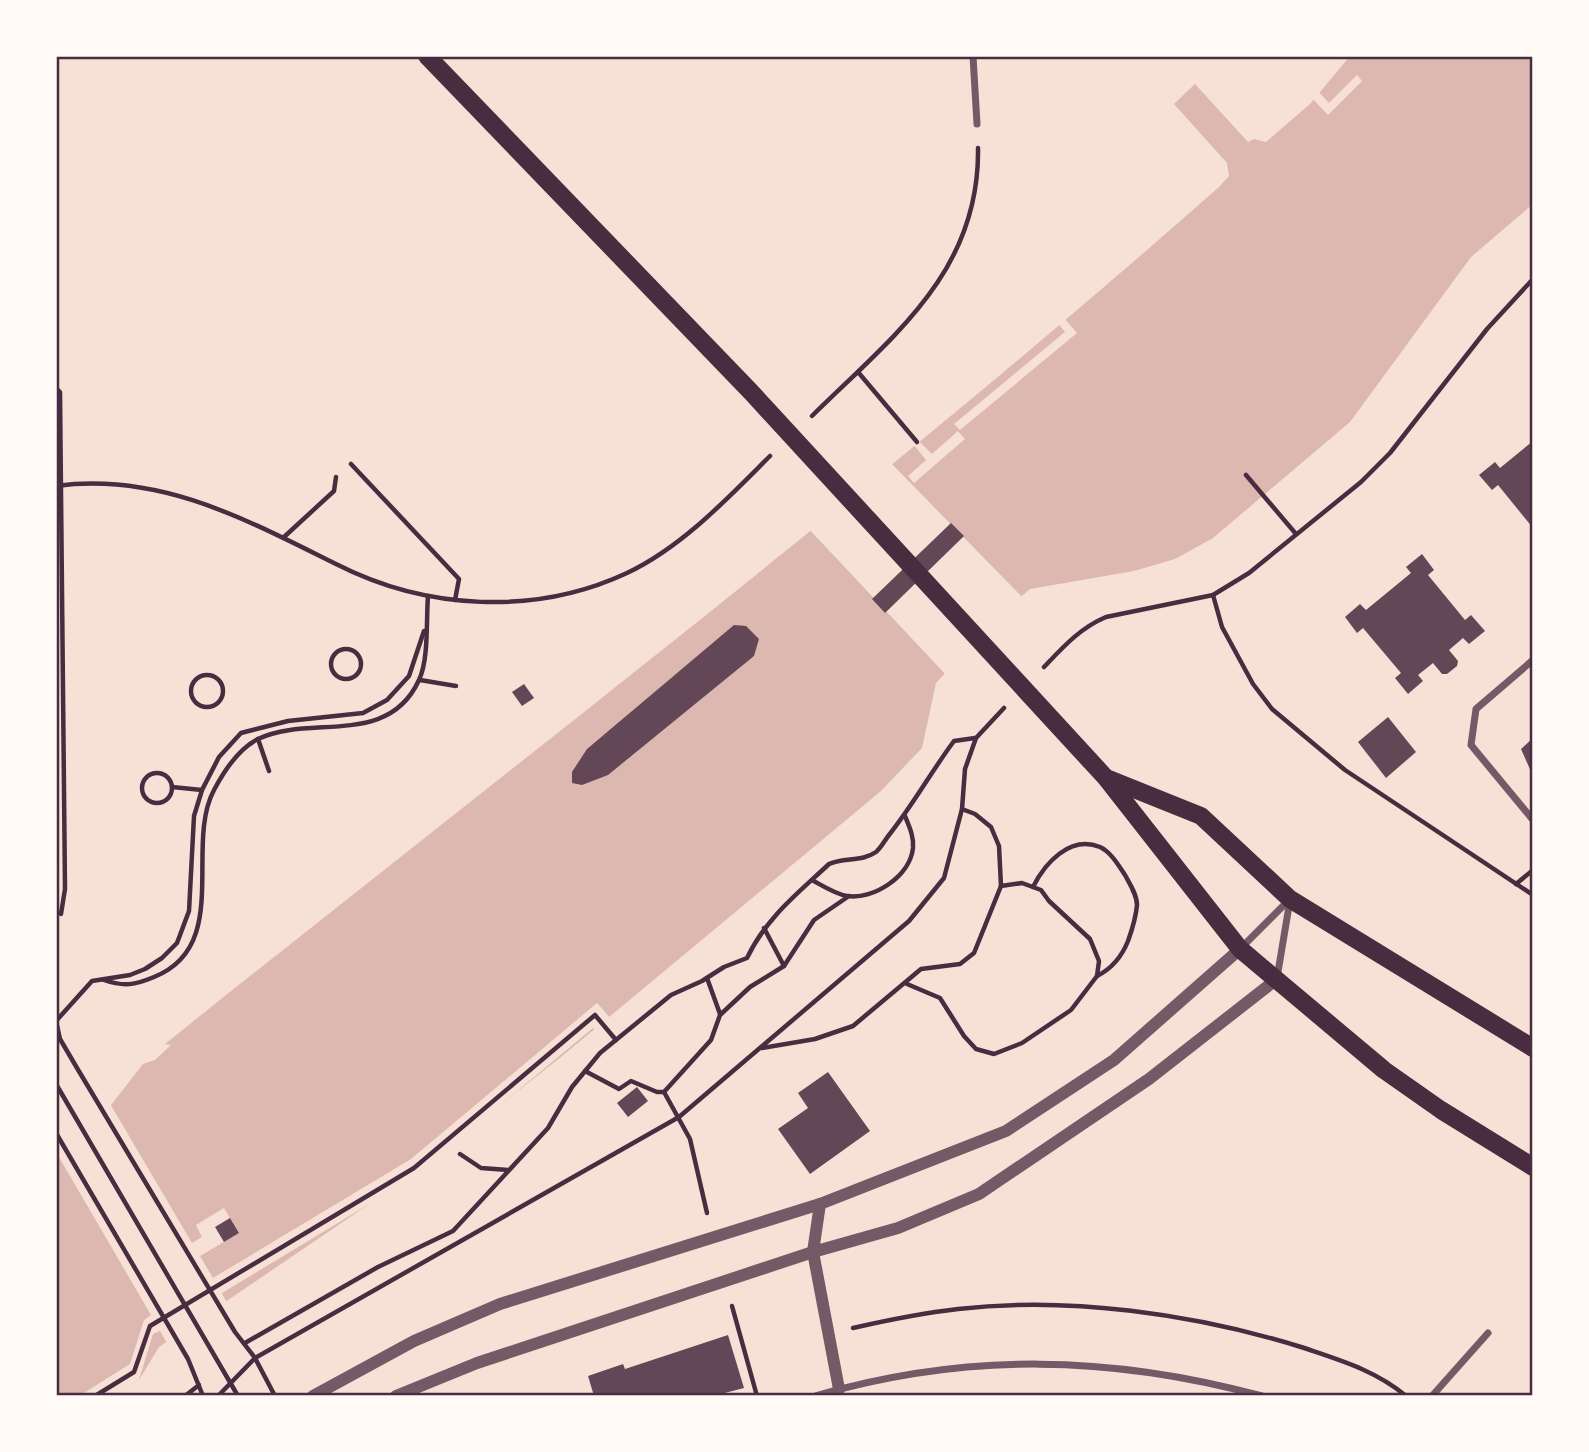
<svg xmlns="http://www.w3.org/2000/svg" width="1589" height="1452" viewBox="0 0 1589 1452" font-family="Signika,sans-serif">
	<style>
		.water { fill: #dcb8b0 }
		.pier { fill: #f7e1d7 }
		.building { fill: #644757 }
		.lines { fill: none; stroke-linecap: round; stroke-linejoin: round }
		.path { stroke: #4a2c40; stroke-width: 4.5 }
		.minor { stroke: #755966; stroke-width: 7 }
		.tertiary { stroke: #755966; stroke-width: 12 }
		.primary { stroke: #4a2c40; stroke-width: 18 }
		.neatline { fill: none; stroke: #4a2c40; stroke-width: 2.5 }
	</style>
	<rect width="100%" height="100%" fill="#f7e1d7"/>
	<path class="water" d="M 1350,56 L 1533,56 L 1533,204 L 1471,257 L 1350,422 L 1213,538 L 1175,559 L 1134,571 L 1030,589 L 997,617 L 936,683 L 922,748 L 881,791 L 561,1057 L 406,1179 L 159,1347 L 139,1380 L 112,1396 L 56,1396 L 56,1142 L 111,1105 L 143,1064 L 155,1060 L 171,1045 L 165,1044 C 518,761 880,487 1219,187 L 1229,176 L 1227,163 L 1174,104 L 1195,84 L 1248,142 L 1254,139 L 1266,142 L 1310,104 Z"/>
	<g class="pier">
		<path d="M 1357,75 L 1362,81 L 1328,115 L 1311,97 L 1317,90 L 1329,103 Z"/>
		<path d="M 1063,317 L 1077,333 L 960,430 L 954,424 L 1065,332 L 1057,322 Z"/>
		<path d="M 958,431 L 965,439 L 914,483 L 908,476 L 926,460 L 914,445 L 918,440 L 932,454 Z"/>
		<path d="M 888,460 L 1024,599 L 1000,620 L 948,677 L 807,527 Z"/>
		<path d="M 597,1003 L 612,1020 L 597,1032 L 593,1028 L 414,1177 L 222,1293 L 228,1305 L 168,1345 L 160,1331 L 153,1334 L 139,1380 L 112,1396 L 79,1396 L 130,1364 L 144,1320 L 151,1315 L 56,1152 L 56,1137 L 109,1102 L 192,1243 L 202,1237 L 196,1225 L 224,1208 L 239,1233 L 200,1256 L 213,1278 L 411,1159 Z"/>
	</g>
	<g class="building">
		<path d="M 1533,441 L 1533,528 L 1498,485 L 1492,490 L 1479,475 L 1495,462 L 1500,468 Z"/>
		<path d="M 951,523 L 964,536 L 885,613 L 872,599 Z"/>
		<path d="M 1422,554 L 1434,570 L 1428,575 L 1465,620 L 1471,615 L 1485,631 L 1469,644 L 1463,638 L 1449,650 L 1458,661 L 1457,666 L 1447,674 L 1442,674 L 1433,663 L 1418,675 L 1423,681 L 1408,694 L 1395,678 L 1401,673 L 1363,628 L 1357,633 L 1345,617 L 1360,604 L 1366,610 L 1411,573 L 1406,567 Z"/>
		<path d="M 734,625 L 746,626 L 759,639 L 754,656 L 608,775 L 582,785 L 572,783 L 572,772 L 587,749 Z"/>
		<path d="M 524,684 L 534,698 L 522,706 L 512,692 Z"/>
		<path d="M 1388,717 L 1416,752 L 1386,778 L 1358,742 Z"/>
		<path d="M 1533,738 L 1533,776 L 1521,749 Z"/>
		<path d="M 828,1072 L 870,1131 L 810,1174 L 778,1129 L 808,1108 L 798,1093 Z"/>
		<path d="M 637,1087 L 648,1101 L 628,1117 L 617,1103 Z"/>
		<path d="M 230,1218 L 239,1233 L 224,1242 L 215,1227 Z"/>
		<path d="M 728,1335 L 744,1388 L 713,1396 L 594,1396 L 588,1376 L 623,1364 L 625,1369 Z"/>
	</g>
	<g class="lines">
		<g class="path">
			<path d="M 858,372 L 917,442"/>
			<path d="M 56,388 L 60,392 L 65,889 L 61,914"/>
			<path d="M 812,416 C 892,337 980,272 978,148"/>
			<path d="M 351,464 L 459,579 L 455,600"/>
			<path d="M 1246,475 L 1296,534"/>
			<path d="M 56,486 C 160,472 247,520 336,564 C 426,610 535,616 627,573 C 682,547 728,498 770,456"/>
			<path d="M 284,537 L 334,491 L 336,477"/>
			<path d="M 1213,595 L 1222,627 L 1253,684 L 1272,709 L 1345,770 L 1533,895"/>
			<circle cx="346" cy="664" r="15"/>
			<path d="M 1044,667 C 1063,647 1080,628 1106,617 L 1213,595 L 1249,573 L 1361,482 L 1390,453 L 1487,329 L 1533,279"/>
			<circle cx="207" cy="691" r="16"/>
			<path d="M 420,680 L 456,686"/>
			<path d="M 258,739 L 269,771"/>
			<circle cx="157" cy="788" r="15"/>
			<path d="M 172,787 L 202,790"/>
			<path d="M 812,880 C 823,886 835,894 847,896 C 874,900 910,876 913,848 C 914,836 909,826 905,816"/>
			<path d="M 1516,884 L 1533,870"/>
			<path d="M 1033,887 C 1045,863 1070,835 1100,847 C 1111,852 1119,866 1125,875 C 1130,884 1137,895 1137,905 C 1136,916 1132,930 1128,941 C 1122,956 1111,969 1097,976"/>
			<path d="M 764,928 L 784,966"/>
			<path d="M 707,978 L 720,1014"/>
			<path d="M 104,980 C 124,987 135,985 154,977 C 232,946 184,846 214,790 C 224,771 238,749 258,739 C 310,714 388,748 419,680 C 429,659 426,620 428,596"/>
			<path d="M 907,984 L 940,998 L 964,1036 L 976,1049 L 994,1054 L 1022,1043 L 1071,1010 L 1097,976 L 1099,961 L 1090,939 L 1049,901 L 1041,890 L 1022,883 L 1001,886"/>
			<path d="M 762,1048 L 815,1039 L 853,1026 L 921,969 L 960,964 L 974,953 L 1001,886 L 999,846 L 991,827 L 975,814 L 962,809"/>
			<path d="M 585,1071 L 619,1089 L 631,1081 L 657,1092 L 664,1092 L 711,1040 L 720,1015 L 750,987 L 784,966 L 814,920 L 849,896"/>
			<path d="M 56,1084 L 238,1396"/>
			<path d="M 664,1092 L 690,1139 L 707,1213"/>
			<path d="M 56,1133 L 188,1359 L 203,1396"/>
			<path d="M 460,1154 L 481,1168 L 508,1170"/>
			<path d="M 732,1306 L 757,1396"/>
			<path d="M 853,1328 C 888,1320 923,1313 958,1309 C 1068,1296 1195,1314 1301,1347 C 1339,1360 1375,1370 1406,1396"/>
			<path d="M 245,1343 L 378,1267 L 453,1231 L 548,1128 L 572,1087 L 600,1053 L 671,995 L 702,981 L 724,967 L 747,958 C 766,918 797,894 829,864 C 844,857 862,862 876,852 C 881,848 885,840 889,835 C 913,805 931,772 954,741 L 975,738"/>
			<path d="M 95,1396 L 134,1372 L 150,1326 L 414,1168 L 595,1015 L 616,1040"/>
			<path d="M 185,1396 L 199,1385"/>
			<path d="M 218,1396 L 255,1358 L 679,1117 L 909,921 L 944,878 L 962,809 L 965,769 L 976,738 L 1004,708"/>
			<path d="M 275,1396 L 255,1358 L 235,1332 L 77,1068 L 60,1039 L 56,1021 L 92,981 L 130,975 L 145,969 L 162,958 L 177,943 L 189,911 L 194,816 L 202,790 L 219,757 L 241,733 L 288,721 L 363,713 L 387,700 L 409,676 L 424,631"/>
		</g>
		<g class="minor">
			<path d="M 973,56 L 977,124"/>
			<path d="M 1533,660 L 1476,709 L 1471,745 L 1533,820"/>
			<path d="M 1241,948 L 1289,900"/>
			<path d="M 1277,978 L 1290,900"/>
			<path d="M 815,1396 C 966,1352 1111,1355 1262,1396"/>
			<path d="M 1432,1396 L 1488,1333"/>
		</g>
		<g class="tertiary">
			<path d="M 820,1204 L 813,1252 L 839,1389"/>
			<path d="M 313,1396 L 414,1341 L 500,1304 L 820,1204 L 1006,1131 L 1114,1060 L 1240,949"/>
			<path d="M 396,1396 L 477,1363 L 813,1252 L 898,1228 L 979,1194 L 1149,1079 L 1277,979"/>
		</g>
		<g class="primary">
			<path d="M 427,56 L 751,392 L 1106,778 L 1240,949 L 1384,1070 L 1441,1110 L 1533,1167"/>
			<path d="M 1109,779 L 1201,816 L 1290,899 L 1533,1048"/>
		</g>
	</g>
	<rect width="1589" height="1452" fill="none" stroke="#fffaf5" stroke-width="116"/>
	<rect x="58" y="58" width="1473" height="1336" class="neatline"/>
</svg>
